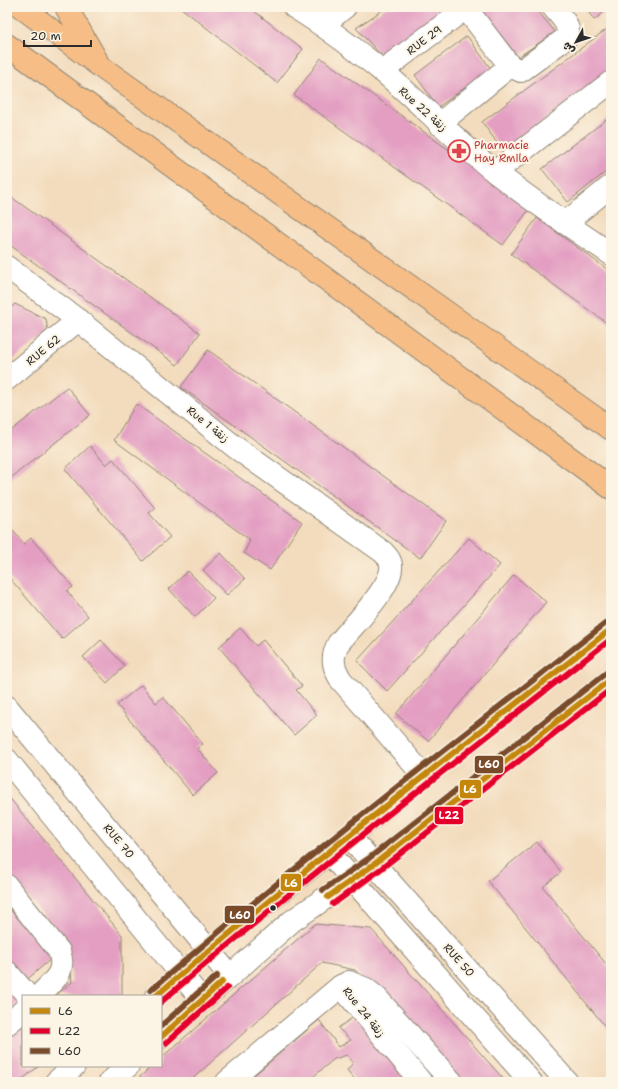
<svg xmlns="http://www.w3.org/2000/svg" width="618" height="1089" viewBox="0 0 618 1089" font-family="'Shantell Sans','Playpen Sans Arabic',sans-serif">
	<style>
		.building { fill: #e39ec2 }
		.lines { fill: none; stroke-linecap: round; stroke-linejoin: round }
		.minor-casing { stroke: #8f8474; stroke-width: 24 }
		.tertiary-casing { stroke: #8f8474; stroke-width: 24 }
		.trunk-casing { stroke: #8f8474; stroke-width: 24 }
		.minor { stroke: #fff; stroke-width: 22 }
		.tertiary { stroke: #fff; stroke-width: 22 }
		.trunk { stroke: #f6be86; stroke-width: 22 }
		.bus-1-casing { stroke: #fcf5e5; stroke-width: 9 }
		.bus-2-casing { stroke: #fcf5e5; stroke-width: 9 }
		.bus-3-casing { stroke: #fcf5e5; stroke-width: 9 }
		.bus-1 { stroke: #c4870b; stroke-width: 6 }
		.bus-2 { stroke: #e4002b; stroke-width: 6 }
		.bus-3 { stroke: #7a4b2a; stroke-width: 6 }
		.bus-dot { fill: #2b2b2b; stroke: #fcf5e5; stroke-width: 1.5 }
		.labels { text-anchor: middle; stroke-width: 4; stroke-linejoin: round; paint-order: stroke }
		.street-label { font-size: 11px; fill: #2b2b2b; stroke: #fcf5e5 }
		.health-label { font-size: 11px; fill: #be3a42; stroke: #fcf5e5; text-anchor: start }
		.line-badge { stroke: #fcf5e5; stroke-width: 1.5 }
		.badge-label { font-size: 11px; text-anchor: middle; font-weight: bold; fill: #fff }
	</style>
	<rect width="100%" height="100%" fill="#fcf5e5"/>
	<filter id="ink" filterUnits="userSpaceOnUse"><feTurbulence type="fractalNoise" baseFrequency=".025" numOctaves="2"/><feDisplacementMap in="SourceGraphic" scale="8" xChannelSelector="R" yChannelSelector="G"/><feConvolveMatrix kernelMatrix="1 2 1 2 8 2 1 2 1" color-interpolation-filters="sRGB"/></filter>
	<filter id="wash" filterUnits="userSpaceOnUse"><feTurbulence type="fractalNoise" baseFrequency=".012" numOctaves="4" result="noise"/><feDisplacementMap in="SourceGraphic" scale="16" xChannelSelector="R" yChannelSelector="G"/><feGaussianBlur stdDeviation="0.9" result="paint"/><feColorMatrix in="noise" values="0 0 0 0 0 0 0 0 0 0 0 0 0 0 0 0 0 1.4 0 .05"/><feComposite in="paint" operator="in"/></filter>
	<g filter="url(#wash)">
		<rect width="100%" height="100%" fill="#f3dcbd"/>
		<g id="blocks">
			<g class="building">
				<path d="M 180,7 L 249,7 L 303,49 L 277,83 Z"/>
				<path d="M 312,7 L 330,7 L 319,15 Z"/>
				<path d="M 387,7 L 450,7 L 383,57 L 356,28 Z"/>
				<path d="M 479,7 L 535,7 L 555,32 L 518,57 Z"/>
				<path d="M 585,7 L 611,7 L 594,20 Z"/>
				<path d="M 611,26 L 611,71 L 503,151 L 482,122 Z"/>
				<path d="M 467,36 L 491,69 L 438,107 L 415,75 Z"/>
				<path d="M 321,58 L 530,208 L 503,245 L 294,95 Z"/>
				<path d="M 611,116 L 611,168 L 568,202 L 542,169 Z"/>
				<path d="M 7,194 L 200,333 L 177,365 L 7,243 Z"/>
				<path d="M 537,218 L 611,272 L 611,326 L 511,254 Z"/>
				<path d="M 15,304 L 46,319 L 48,333 L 7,364 L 7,311 Z"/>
				<path d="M 208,350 L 446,521 L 420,558 L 181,387 Z"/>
				<path d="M 67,387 L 90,415 L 7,481 L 7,434 Z"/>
				<path d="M 136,404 L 302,522 L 270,570 L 244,553 L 250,540 L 114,440 Z"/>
				<path d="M 90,446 L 106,465 L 113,459 L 155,508 L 149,513 L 170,537 L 143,561 L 65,469 Z"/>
				<path d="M 9,526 L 24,544 L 31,538 L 73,587 L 67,591 L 88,616 L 62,639 L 7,575 L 7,528 Z"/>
				<path d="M 469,538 L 500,565 L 387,691 L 357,661 Z"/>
				<path d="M 221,553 L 245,579 L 227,595 L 203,570 Z"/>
				<path d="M 188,571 L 214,598 L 195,617 L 169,589 Z"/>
				<path d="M 514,575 L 546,602 L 428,741 L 396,714 Z"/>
				<path d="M 240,628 L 256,646 L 263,640 L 302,686 L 296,690 L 317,715 L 294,735 L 219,647 Z"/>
				<path d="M 101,640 L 125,666 L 107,683 L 83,657 Z"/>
				<path d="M 141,685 L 156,703 L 163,697 L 203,744 L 197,748 L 218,773 L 193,795 L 117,705 Z"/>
				<path d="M 7,795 L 122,935 L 122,996 L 55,996 L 72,982 L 68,945 L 7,872 Z"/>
				<path d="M 537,842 L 561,872 L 543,887 L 611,970 L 611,1028 L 608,1030 L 488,881 Z"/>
				<path d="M 7,906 L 52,958 L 23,983 L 7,965 Z"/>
				<path d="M 315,924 L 371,929 L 506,1082 L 454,1082 L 355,970 L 322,963 L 189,1082 L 134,1082 L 152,1066 L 161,1066 L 161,1058 Z"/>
				<path d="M 7,976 L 23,1000 L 7,1014 Z"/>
				<path d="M 355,1016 L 411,1082 L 357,1082 L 347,1070 L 353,1063 L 347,1055 L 334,1059 L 307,1082 L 246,1082 L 319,1020 L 339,1047 L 351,1040 L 338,1028 Z"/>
				<path d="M 23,1024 L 23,1066 L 39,1066 L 19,1082 L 7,1082 L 7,1037 Z"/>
			</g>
		</g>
	</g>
	<g filter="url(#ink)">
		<use href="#blocks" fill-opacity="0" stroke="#8f8474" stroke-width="1"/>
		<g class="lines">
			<g class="minor-casing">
				<g id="minor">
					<path d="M 294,7 C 325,26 354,48 382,71 C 421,103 455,140 495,172 C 532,201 572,228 611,254"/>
					<path d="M 323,25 L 345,7"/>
					<path d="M 510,66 L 521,71 L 566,38 C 573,27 560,16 553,7"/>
					<path d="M 382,71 L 466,8"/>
					<path d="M 439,124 L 510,66 L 465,7"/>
					<path d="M 495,172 L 611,82"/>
					<path d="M 565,223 L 611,186"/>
					<path d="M 7,267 L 78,320 L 235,447 L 383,552 C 386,555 391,560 391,565 C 394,586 351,627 338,644 C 331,658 333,667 341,680 L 424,776"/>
					<path d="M 7,379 L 78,320"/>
					<path d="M 7,707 L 230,976"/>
					<path d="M 7,760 L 202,1000"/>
					<path d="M 350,837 L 567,1082"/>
					<path d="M 330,854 L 531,1082"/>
					<path d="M 7,886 L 59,951 C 67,974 53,980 39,996"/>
					<path d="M 7,972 L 28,996"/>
					<path d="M 341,986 L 421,1082"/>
					<path d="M 7,1024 L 23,1011"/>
					<path d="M 227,1082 L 341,986 L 349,982 L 366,989 L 377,998 L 452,1082"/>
				</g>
			</g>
			<g class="tertiary-casing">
				<g id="tertiary">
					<path d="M 156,996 L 208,951 L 424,776 L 611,629"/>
					<path d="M 161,1037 L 292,921 L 373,865 L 611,679"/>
					<path d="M 56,1082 L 74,1066"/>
					<path d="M 110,1082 L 128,1066"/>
				</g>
			</g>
			<g class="trunk-casing">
				<g id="trunk">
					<path d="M 21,7 L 101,67 L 611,429"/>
					<path d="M 66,7 L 96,59"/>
					<path d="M 7,45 L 611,488"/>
				</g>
			</g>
			<use href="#minor" class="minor"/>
			<use href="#tertiary" class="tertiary"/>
			<use href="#trunk" class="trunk"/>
			<g class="bus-1-casing">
				<g id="bus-1">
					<path d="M 328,897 L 373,865 L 611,679"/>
					<path d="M 156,996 C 303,869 458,749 611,629"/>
					<path d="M 161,1037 L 222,982"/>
				</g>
			</g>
			<g class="bus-2-casing">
				<g id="bus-2">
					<path d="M 333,904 L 378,871 L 611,689"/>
					<path d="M 161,1002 C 307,876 460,758 611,639"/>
					<path d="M 166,1043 L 227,988"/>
				</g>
			</g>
			<g class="bus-3-casing">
				<g id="bus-3">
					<path d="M 323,890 L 368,859 L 606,673"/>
					<path d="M 151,990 C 298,862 453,743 606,623"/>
					<path d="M 161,1026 L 217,976"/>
				</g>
			</g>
			<use href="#bus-1" class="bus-1"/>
			<use href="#bus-2" class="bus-2"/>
			<use href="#bus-3" class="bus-3"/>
		</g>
	</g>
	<defs>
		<g id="pharmacy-ring" transform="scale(1.15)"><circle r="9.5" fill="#fcf5e5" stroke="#e0444e" stroke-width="1.5"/><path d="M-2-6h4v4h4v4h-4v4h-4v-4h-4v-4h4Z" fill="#e0444e"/></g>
	</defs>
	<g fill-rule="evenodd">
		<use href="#pharmacy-ring" x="459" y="151"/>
	</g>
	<circle class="bus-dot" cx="273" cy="908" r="3.5"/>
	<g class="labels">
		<g class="street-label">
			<text transform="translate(424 40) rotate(-37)" y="4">RUE 29</text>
			<text transform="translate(423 109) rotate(42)" y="4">Rue 22 زنقة</text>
			<text transform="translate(43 350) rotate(-40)" y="4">RUE 62</text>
			<text transform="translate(208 424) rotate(39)" y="4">Rue 1 زنقة</text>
			<text transform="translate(119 841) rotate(50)" y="4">RUE 70</text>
			<text transform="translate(459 960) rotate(48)" y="4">RUE 50</text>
			<text transform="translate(364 1012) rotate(52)" y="4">Rue 24 زنقة</text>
		</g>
		<g class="health-label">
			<text x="474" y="149">Pharmacie<tspan x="474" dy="13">Hay Rmila</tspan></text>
		</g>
	</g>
	<g class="line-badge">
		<rect x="474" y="755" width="30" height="19" rx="4" fill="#7a4b2a"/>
		<rect x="459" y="779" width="23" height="20" rx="4" fill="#c4870b"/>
		<rect x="434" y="806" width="30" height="19" rx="4" fill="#e4002b"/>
		<rect x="280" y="873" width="22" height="19" rx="4" fill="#c4870b"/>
		<rect x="224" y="905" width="31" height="19" rx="4" fill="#7a4b2a"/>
	</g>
	<g class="badge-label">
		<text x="489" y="768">L60</text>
		<text x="470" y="793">L6</text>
		<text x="449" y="819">L22</text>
		<text x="291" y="887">L6</text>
		<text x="240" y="919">L60</text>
	</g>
	<rect width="618" height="1089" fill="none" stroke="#fcf5e5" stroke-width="24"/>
	<rect x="22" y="995" width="140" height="72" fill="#fcf5e5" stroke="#a8a49b"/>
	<rect x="30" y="1008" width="20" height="6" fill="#c4870b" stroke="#a8a49b"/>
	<text x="58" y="1015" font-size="12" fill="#2b2b2b">L6</text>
	<rect x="30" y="1028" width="20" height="6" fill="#e4002b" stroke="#a8a49b"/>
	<text x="58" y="1035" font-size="12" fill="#2b2b2b">L22</text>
	<rect x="30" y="1048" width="20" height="6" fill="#7a4b2a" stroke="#a8a49b"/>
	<text x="58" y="1055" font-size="12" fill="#2b2b2b">L60</text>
	<g transform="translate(576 42) rotate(230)" stroke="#fcf5e5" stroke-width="3" paint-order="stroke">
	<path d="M0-3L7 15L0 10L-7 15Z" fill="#2b2b2b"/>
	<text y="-6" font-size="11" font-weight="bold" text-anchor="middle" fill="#2b2b2b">ش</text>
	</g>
	<path d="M24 40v6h67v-6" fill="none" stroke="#2b2b2b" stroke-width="2"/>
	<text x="30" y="40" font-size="12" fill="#2b2b2b" stroke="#fcf5e5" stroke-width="3" paint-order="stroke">20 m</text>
</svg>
